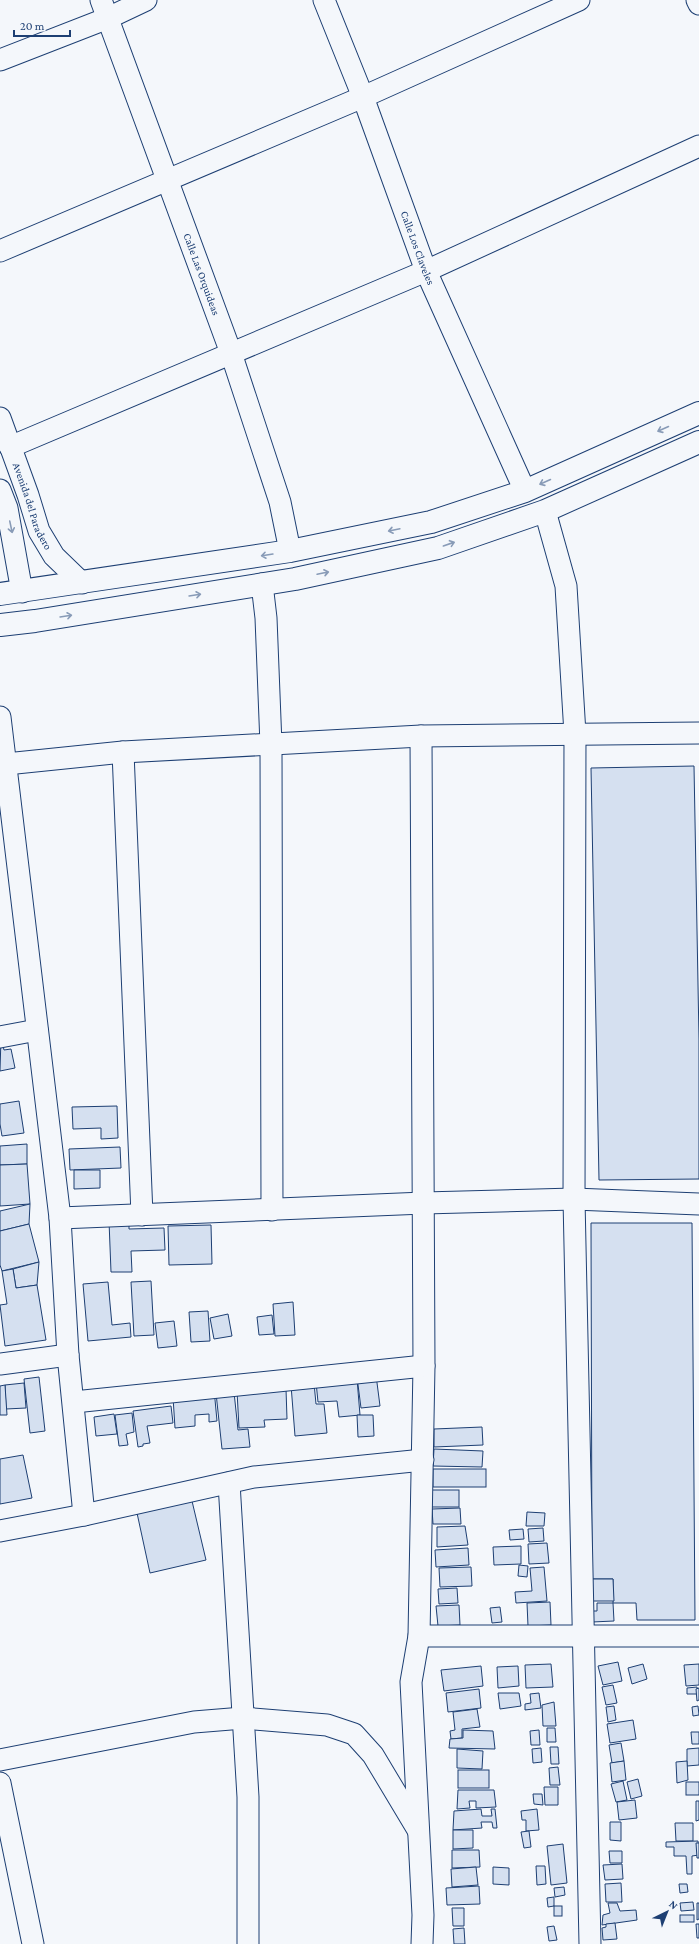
<svg xmlns="http://www.w3.org/2000/svg" width="699" height="1944" viewBox="0 0 699 1944" font-family="'Crimson Pro',serif">
	<style>
		.building { fill: #d5e0f0; stroke: #1d3f73 }
		.lines { fill: none; stroke-linecap: round; stroke-linejoin: round }
		.minor-casing { stroke: #1d3f73; stroke-width: 23 }
		.major-casing { stroke: #1d3f73; stroke-width: 24 }
		.minor { stroke: #f4f7fb; stroke-width: 21 }
		.major { stroke: #f4f7fb; stroke-width: 22 }
		.oneway { stroke: #889bb7 }
		.labels { text-anchor: middle; stroke-width: 3; stroke-linejoin: round; paint-order: stroke }
		.street-label { font-size: 11px; fill: #1d3f73; stroke: #f4f7fb }
	</style>
	<rect width="100%" height="100%" fill="#f4f7fb"/>
	<g class="building">
		<path d="M 694,766 L 699,1039 L 699,1179 L 599,1180 L 591,768 Z"/>
		<path d="M 1,1037 L 4,1050 L 11,1049 L 15,1068 L 0,1071 Z"/>
		<path d="M 19,1101 L 24,1133 L 2,1136 L 0,1124 L 0,1104 Z"/>
		<path d="M 117,1106 L 118,1138 L 101,1139 L 101,1128 L 73,1129 L 72,1107 Z"/>
		<path d="M 27,1144 L 27,1164 L 0,1165 L 0,1146 Z"/>
		<path d="M 120,1147 L 121,1168 L 70,1170 L 69,1149 Z"/>
		<path d="M 27,1164 L 30,1204 L 0,1206 L 0,1165 Z"/>
		<path d="M 74,1170 L 100,1170 L 100,1188 L 74,1189 Z"/>
		<path d="M 30,1204 L 29,1224 L 0,1231 L 0,1211 Z"/>
		<path d="M 129,1220 L 129,1229 L 164,1228 L 165,1250 L 131,1251 L 132,1272 L 111,1272 L 109,1221 Z"/>
		<path d="M 591,1223 L 692,1223 L 695,1620 L 637,1620 L 636,1603 L 613,1603 L 613,1579 L 592,1579 Z"/>
		<path d="M 29,1224 L 39,1262 L 2,1271 L 0,1265 L 0,1231 Z"/>
		<path d="M 211,1225 L 212,1264 L 169,1265 L 168,1226 Z"/>
		<path d="M 39,1262 L 37,1285 L 16,1288 L 13,1269 Z"/>
		<path d="M 13,1269 L 16,1288 L 37,1285 L 46,1340 L 5,1346 L 0,1305 L 7,1304 L 2,1271 Z"/>
		<path d="M 151,1281 L 154,1335 L 134,1336 L 131,1282 Z"/>
		<path d="M 108,1282 L 112,1325 L 130,1323 L 131,1337 L 88,1341 L 83,1284 Z"/>
		<path d="M 293,1302 L 295,1335 L 275,1336 L 273,1304 Z"/>
		<path d="M 208,1311 L 210,1341 L 191,1342 L 189,1312 Z"/>
		<path d="M 228,1314 L 232,1336 L 214,1339 L 210,1318 Z"/>
		<path d="M 272,1315 L 274,1334 L 259,1335 L 257,1317 Z"/>
		<path d="M 174,1321 L 177,1346 L 158,1348 L 155,1323 Z"/>
		<path d="M 376,1375 L 380,1406 L 361,1408 L 357,1377 Z"/>
		<path d="M 39,1377 L 45,1431 L 30,1433 L 24,1379 Z"/>
		<path d="M 357,1379 L 360,1415 L 339,1417 L 337,1401 L 318,1402 L 316,1382 Z"/>
		<path d="M 24,1383 L 26,1408 L 6,1409 L 5,1385 Z"/>
		<path d="M 314,1383 L 316,1404 L 324,1404 L 327,1433 L 295,1436 L 291,1385 Z"/>
		<path d="M 5,1385 L 7,1415 L 0,1415 L 0,1386 Z"/>
		<path d="M 214,1389 L 217,1421 L 209,1422 L 209,1414 L 195,1415 L 195,1426 L 175,1428 L 173,1397 Z"/>
		<path d="M 286,1389 L 287,1419 L 264,1420 L 265,1427 L 239,1428 L 237,1391 Z"/>
		<path d="M 234,1392 L 238,1430 L 248,1429 L 250,1447 L 222,1449 L 216,1393 Z"/>
		<path d="M 171,1406 L 173,1423 L 147,1426 L 150,1443 L 143,1444 L 143,1446 L 138,1447 L 133,1411 Z"/>
		<path d="M 132,1413 L 134,1432 L 126,1434 L 128,1445 L 119,1446 L 115,1415 Z"/>
		<path d="M 114,1414 L 117,1434 L 96,1436 L 94,1417 Z"/>
		<path d="M 357,1415 L 373,1415 L 374,1436 L 358,1437 Z"/>
		<path d="M 482,1427 L 483,1445 L 434,1447 L 434,1429 Z"/>
		<path d="M 434,1449 L 483,1451 L 482,1467 L 433,1466 Z"/>
		<path d="M 23,1455 L 32,1498 L 0,1504 L 0,1459 Z"/>
		<rect x="433" y="1469" width="53" height="18"/>
		<rect x="431" y="1490" width="28" height="17"/>
		<path d="M 192,1501 L 206,1560 L 150,1573 L 137,1513 Z"/>
		<path d="M 460,1508 L 461,1524 L 433,1524 L 432,1509 Z"/>
		<path d="M 527,1512 L 545,1513 L 544,1526 L 526,1526 Z"/>
		<path d="M 465,1526 L 468,1545 L 437,1547 L 437,1527 Z"/>
		<path d="M 543,1528 L 544,1541 L 529,1542 L 528,1529 Z"/>
		<path d="M 523,1529 L 524,1539 L 510,1540 L 509,1530 Z"/>
		<path d="M 547,1543 L 549,1563 L 529,1564 L 528,1544 Z"/>
		<path d="M 521,1546 L 521,1564 L 494,1565 L 493,1547 Z"/>
		<path d="M 468,1548 L 469,1565 L 436,1567 L 435,1550 Z"/>
		<path d="M 519,1565 L 528,1566 L 527,1577 L 518,1576 Z"/>
		<path d="M 471,1567 L 472,1586 L 440,1587 L 439,1568 Z"/>
		<path d="M 544,1567 L 547,1601 L 516,1603 L 515,1592 L 532,1591 L 530,1568 Z"/>
		<path d="M 592,1579 L 613,1579 L 614,1601 L 592,1601 Z"/>
		<path d="M 457,1588 L 458,1603 L 439,1604 L 438,1589 Z"/>
		<path d="M 550,1602 L 551,1625 L 528,1626 L 527,1603 Z"/>
		<path d="M 597,1603 L 613,1603 L 614,1621 L 592,1622 L 591,1611 L 597,1611 Z"/>
		<path d="M 459,1605 L 460,1625 L 438,1626 L 436,1606 Z"/>
		<path d="M 500,1607 L 502,1622 L 492,1623 L 490,1608 Z"/>
		<path d="M 618,1662 L 622,1681 L 603,1685 L 598,1666 Z"/>
		<path d="M 551,1664 L 553,1687 L 526,1688 L 525,1665 Z"/>
		<path d="M 643,1664 L 647,1679 L 632,1684 L 628,1668 Z"/>
		<path d="M 699,1664 L 699,1685 L 686,1686 L 684,1665 Z"/>
		<path d="M 481,1666 L 483,1686 L 444,1691 L 441,1670 Z"/>
		<path d="M 518,1666 L 519,1686 L 498,1688 L 497,1667 Z"/>
		<path d="M 613,1685 L 617,1703 L 606,1705 L 602,1687 Z"/>
		<path d="M 697,1687 L 698,1694 L 687,1694 L 687,1688 Z"/>
		<path d="M 699,1688 L 699,1700 L 697,1701 L 696,1689 Z"/>
		<path d="M 479,1689 L 481,1708 L 448,1712 L 446,1693 Z"/>
		<path d="M 498,1693 L 519,1693 L 521,1706 L 500,1709 Z"/>
		<path d="M 539,1693 L 541,1708 L 525,1710 L 525,1704 L 531,1703 L 530,1694 Z"/>
		<path d="M 554,1702 L 556,1726 L 543,1726 L 542,1705 Z"/>
		<path d="M 614,1706 L 616,1720 L 608,1722 L 606,1707 Z"/>
		<path d="M 698,1706 L 699,1715 L 693,1716 L 692,1707 Z"/>
		<path d="M 477,1709 L 480,1727 L 462,1729 L 462,1738 L 451,1739 L 450,1731 L 455,1730 L 453,1712 Z"/>
		<path d="M 633,1720 L 636,1739 L 610,1743 L 607,1724 Z"/>
		<path d="M 547,1728 L 555,1728 L 556,1742 L 547,1742 Z"/>
		<path d="M 463,1730 L 493,1731 L 495,1749 L 449,1748 L 450,1739 L 463,1738 Z"/>
		<path d="M 539,1730 L 540,1745 L 531,1745 L 530,1731 Z"/>
		<path d="M 691,1732 L 699,1732 L 699,1744 L 692,1744 Z"/>
		<path d="M 621,1743 L 624,1761 L 612,1763 L 609,1745 Z"/>
		<path d="M 550,1747 L 558,1747 L 559,1764 L 551,1764 Z"/>
		<path d="M 541,1748 L 542,1762 L 533,1763 L 532,1749 Z"/>
		<path d="M 699,1748 L 699,1765 L 687,1766 L 687,1749 Z"/>
		<path d="M 457,1749 L 483,1751 L 482,1769 L 457,1768 Z"/>
		<path d="M 624,1761 L 626,1780 L 612,1782 L 610,1763 Z"/>
		<path d="M 687,1761 L 688,1780 L 677,1783 L 676,1762 Z"/>
		<path d="M 558,1767 L 560,1785 L 550,1785 L 549,1768 Z"/>
		<rect x="458" y="1770" width="31" height="18"/>
		<path d="M 638,1779 L 642,1796 L 631,1799 L 627,1782 Z"/>
		<path d="M 623,1781 L 627,1800 L 616,1802 L 611,1784 Z"/>
		<rect x="686" y="1782" width="13" height="13"/>
		<path d="M 544,1787 L 558,1787 L 558,1805 L 545,1805 Z"/>
		<path d="M 458,1790 L 494,1790 L 496,1807 L 476,1808 L 476,1801 L 469,1801 L 470,1808 L 457,1809 Z"/>
		<path d="M 533,1794 L 542,1794 L 543,1805 L 534,1804 Z"/>
		<path d="M 635,1800 L 637,1818 L 619,1820 L 617,1802 Z"/>
		<path d="M 696,1801 L 699,1801 L 699,1820 L 696,1821 Z"/>
		<path d="M 481,1809 L 482,1816 L 492,1816 L 491,1809 L 495,1809 L 497,1828 L 493,1828 L 492,1822 L 481,1822 L 482,1828 L 453,1830 L 454,1811 Z"/>
		<path d="M 537,1809 L 539,1830 L 526,1831 L 526,1820 L 522,1820 L 521,1811 Z"/>
		<path d="M 610,1822 L 621,1822 L 621,1841 L 610,1840 Z"/>
		<path d="M 675,1823 L 693,1823 L 693,1841 L 676,1841 Z"/>
		<path d="M 453,1830 L 473,1830 L 473,1848 L 453,1849 Z"/>
		<path d="M 529,1831 L 531,1847 L 524,1848 L 521,1832 Z"/>
		<path d="M 698,1841 L 699,1855 L 692,1856 L 692,1874 L 687,1874 L 686,1856 L 674,1856 L 674,1847 L 666,1847 L 666,1842 Z"/>
		<path d="M 696,1843 L 699,1843 L 699,1858 L 697,1858 Z"/>
		<path d="M 563,1844 L 567,1883 L 551,1885 L 547,1846 Z"/>
		<path d="M 452,1850 L 479,1850 L 480,1867 L 452,1868 Z"/>
		<path d="M 609,1851 L 622,1851 L 622,1863 L 610,1863 Z"/>
		<path d="M 622,1864 L 623,1879 L 605,1880 L 603,1865 Z"/>
		<path d="M 536,1866 L 545,1866 L 546,1884 L 537,1885 Z"/>
		<path d="M 476,1867 L 478,1885 L 452,1887 L 451,1869 Z"/>
		<path d="M 493,1867 L 509,1868 L 509,1885 L 493,1884 Z"/>
		<path d="M 621,1883 L 622,1902 L 606,1902 L 605,1884 Z"/>
		<path d="M 679,1884 L 687,1884 L 688,1892 L 680,1893 Z"/>
		<path d="M 479,1886 L 480,1904 L 447,1905 L 446,1888 Z"/>
		<path d="M 564,1887 L 565,1895 L 555,1897 L 554,1888 Z"/>
		<path d="M 554,1897 L 554,1906 L 548,1907 L 547,1898 Z"/>
		<path d="M 693,1902 L 694,1910 L 681,1911 L 680,1903 Z"/>
		<path d="M 608,1903 L 617,1903 L 620,1911 L 636,1910 L 637,1920 L 602,1925 L 603,1915 L 610,1913 Z"/>
		<path d="M 697,1903 L 699,1903 L 699,1919 L 697,1920 Z"/>
		<rect x="554" y="1906" width="8" height="10"/>
		<path d="M 452,1908 L 464,1908 L 464,1926 L 453,1926 Z"/>
		<rect x="680" y="1915" width="14" height="7"/>
		<path d="M 615,1923 L 617,1939 L 603,1940 L 602,1928 L 606,1927 L 606,1924 Z"/>
		<path d="M 696,1924 L 699,1924 L 699,1938 L 697,1938 Z"/>
		<path d="M 554,1926 L 557,1940 L 549,1941 L 547,1927 Z"/>
		<path d="M 464,1928 L 465,1944 L 454,1944 L 453,1929 Z"/>
	</g>
	<g class="lines">
		<g class="minor-casing">
			<g id="minor">
				<path id="s1" d="M 101,0 L 231,353 L 280,502 L 290,551"/>
				<path id="s2" d="M 324,0 L 363,97 L 426,271 L 525,491"/>
				<path d="M 697,0 L 699,4"/>
				<path d="M 0,60 L 108,18 L 146,0"/>
				<path d="M 0,251 L 363,97 L 579,0"/>
				<path id="s3" d="M 0,418 L 28,495 L 39,531 L 54,556 L 82,583"/>
				<path d="M 10,447 L 426,271 L 699,146"/>
				<path d="M 0,490 L 7,508 L 22,592"/>
				<path d="M 545,511 L 566,586 L 575,734 L 574,1199 L 590,1944"/>
				<path d="M 262,584 L 266,618 L 271,745 L 272,1210"/>
				<path d="M 0,717 L 60,1218 L 68,1355 L 84,1515"/>
				<path d="M 421,736 L 424,1366 L 419,1636 L 411,1682 L 423,1915 L 422,1944"/>
				<path d="M 123,752 L 142,1215"/>
				<path d="M 6,764 L 123,752 L 421,736 L 699,733"/>
				<path d="M 0,1037 L 37,1030"/>
				<path d="M 60,1218 L 424,1203 L 574,1199 L 699,1204"/>
				<path d="M 0,1364 L 68,1355"/>
				<path d="M 74,1402 L 424,1366"/>
				<path d="M 229,1483 L 248,1797 L 248,1944"/>
				<path d="M 0,1531 L 84,1515 L 254,1477 L 423,1460"/>
				<path d="M 419,1636 L 699,1636"/>
				<path d="M 0,1760 L 194,1722 L 243,1718 L 327,1725 L 354,1734 L 373,1755 L 418,1830"/>
				<path d="M 0,1783 L 33,1944"/>
			</g>
		</g>
		<g class="major-casing">
			<g id="major">
				<path d="M 0,594 L 290,551 L 431,522 L 525,491 L 699,413"/>
				<path d="M 0,625 L 35,621 L 295,579 L 438,548 L 545,511 L 699,442"/>
			</g>
		</g>
		<use href="#minor" class="minor"/>
		<use href="#major" class="major"/>
	</g>
	<defs><path id="oneway-shaft" d="M-6 0H5M1.5-3L5.5 0L1.5 3" fill="none" stroke-width="1.6" stroke-linecap="round" stroke-linejoin="round"/></defs>
	<g class="oneway">
		<use href="#oneway-shaft" transform="translate(663 429) rotate(156)"/>
		<use href="#oneway-shaft" transform="translate(545 482) rotate(156)"/>
		<use href="#oneway-shaft" transform="translate(11 527) rotate(78)"/>
		<use href="#oneway-shaft" transform="translate(394 530) rotate(168)"/>
		<use href="#oneway-shaft" transform="translate(449 544) rotate(-19)"/>
		<use href="#oneway-shaft" transform="translate(267 555) rotate(171)"/>
		<use href="#oneway-shaft" transform="translate(323 573) rotate(-12)"/>
		<use href="#oneway-shaft" transform="translate(195 595) rotate(-9)"/>
		<use href="#oneway-shaft" transform="translate(66 616) rotate(-9)"/>
	</g>
	<g class="labels">
		<g class="street-label">
			<text dy="4" stroke="none"><textPath href="#s2" startOffset="265">Calle Los Claveles</textPath></text>
			<text dy="4" stroke="none"><textPath href="#s1" startOffset="292">Calle Las Orquideas</textPath></text>
			<text dy="4" stroke="none"><textPath href="#s3" startOffset="94">Avenida del Paradero</textPath></text>
		</g>
	</g>
	<g transform="translate(667 1912) rotate(43)" stroke="#f4f7fb" stroke-width="3" paint-order="stroke">
	<path d="M0-3L7 15L0 10L-7 15Z" fill="#1d3f73"/>
	<text y="-6" font-size="11" font-weight="bold" text-anchor="middle" fill="#1d3f73">N</text>
	</g>
	<path d="M14 30v6h56v-6" fill="none" stroke="#1d3f73" stroke-width="2"/>
	<text x="20" y="30" font-size="12" fill="#1d3f73" stroke="#f4f7fb" stroke-width="3" paint-order="stroke">20 m</text>
</svg>
